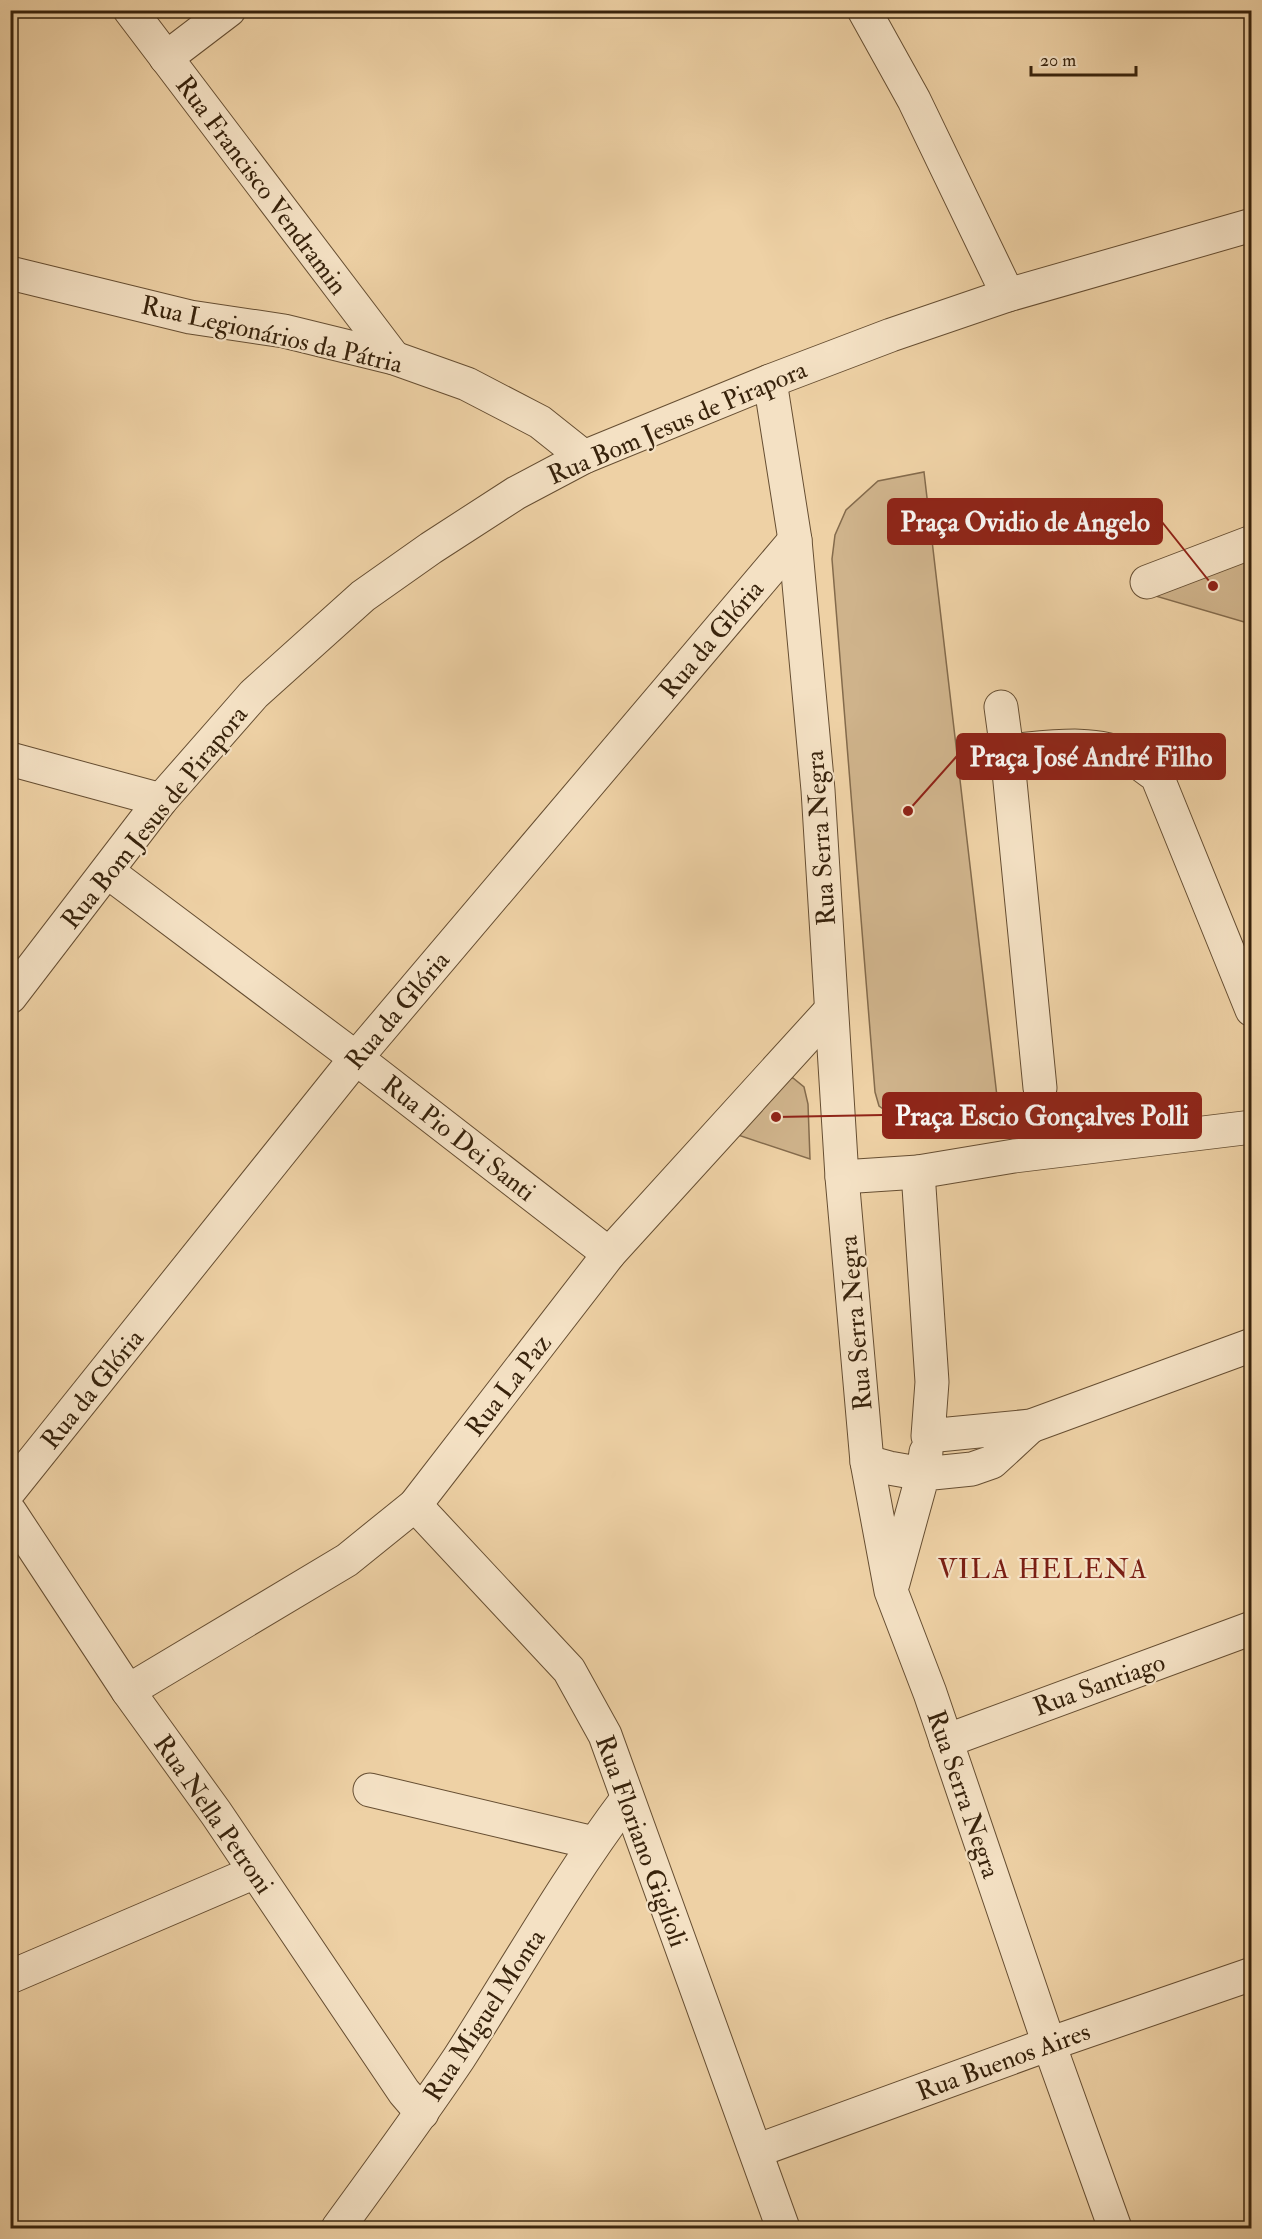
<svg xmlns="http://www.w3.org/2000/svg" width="1262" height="2239" viewBox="0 0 1262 2239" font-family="'IM FELL Double Pica',serif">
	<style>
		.green { fill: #cfb38b; stroke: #846b4c; stroke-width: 1.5 }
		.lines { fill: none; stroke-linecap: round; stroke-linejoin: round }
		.minor-casing { stroke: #664e32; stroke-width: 35 }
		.minor { stroke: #f4e1c4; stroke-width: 33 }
		.labels { text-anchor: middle; stroke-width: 4.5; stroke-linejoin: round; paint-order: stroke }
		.street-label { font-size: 26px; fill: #38230c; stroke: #f4e1c4 }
		.neighbourhood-label { font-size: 27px; letter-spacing: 1.5px; fill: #7a1f14; stroke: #f4e1c4 }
		.leader { fill: none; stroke: #8f2418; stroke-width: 2 }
		.callout-dot { fill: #8f2418; stroke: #f4e1c4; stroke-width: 2 }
		.callout { fill: #8f2418; stroke: #8f2418; stroke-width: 2 }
		.callout-label { font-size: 27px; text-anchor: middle; font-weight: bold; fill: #fff }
	</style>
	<rect width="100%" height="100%" fill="#eed1a5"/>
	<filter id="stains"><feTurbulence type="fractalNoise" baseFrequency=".00333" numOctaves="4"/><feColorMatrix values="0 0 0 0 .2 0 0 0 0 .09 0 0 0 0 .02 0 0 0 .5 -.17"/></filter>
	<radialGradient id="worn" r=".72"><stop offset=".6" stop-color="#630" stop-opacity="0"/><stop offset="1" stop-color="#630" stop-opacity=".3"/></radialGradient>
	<g class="green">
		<path d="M 924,472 L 998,1105 L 969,1121 L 935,1117 L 900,1117 L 889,1113 L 879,1106 L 875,1092 L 832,559 L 835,535 L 846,510 L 878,481 Z"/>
		<path d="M 1243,559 L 1251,577 L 1251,624 L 1152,595 Z"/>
		<path d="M 780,1078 L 793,1078 L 804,1087 L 808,1104 L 810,1159 L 729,1132 Z"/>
	</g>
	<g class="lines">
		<g class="minor-casing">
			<g id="minor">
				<path d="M 130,10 L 394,358"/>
				<path d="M 864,10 L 914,100 L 1008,295"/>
				<path d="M 166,58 L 229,10"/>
				<path d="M 10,273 L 190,317 L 284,331 L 394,358 L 467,384 L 540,422 L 584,457"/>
				<path d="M 770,381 L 795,540 L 818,790 L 842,1177 L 867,1462 L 891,1591 L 930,1693 L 1049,2044 L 1115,2228"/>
				<path d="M 1147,582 L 1252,542"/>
				<path d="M 1001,707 L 1007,751 L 1040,1088"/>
				<path d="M 1007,751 C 1045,748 1094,739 1129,757 C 1139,762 1148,770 1157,776 L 1252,1010"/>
				<path d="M 10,759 L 161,800"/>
				<path d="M 108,872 L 356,1058 L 609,1254"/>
				<path d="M 10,997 L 161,800 L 254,694 L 363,596 L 431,548 L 516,493 L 584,457 L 770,381 L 891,335 L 1008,295 L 1252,225"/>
				<path d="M 918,1172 L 932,1382 L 928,1436 L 1031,1426 L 1252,1345"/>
				<path d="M 842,1177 L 918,1172 L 1014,1156 L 1252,1127"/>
				<path d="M 867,1462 L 889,1468 L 923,1474 L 926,1452"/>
				<path d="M 10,1490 L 356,1058 L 795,540"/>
				<path d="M 415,1505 L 569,1670 L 605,1735 L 783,2228"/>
				<path d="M 10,1512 L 128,1691 L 216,1813 L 404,2092 L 422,2113"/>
				<path d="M 893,1583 L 923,1474 L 972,1469 L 992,1462 L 1031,1426"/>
				<path d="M 128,1691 L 347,1560 L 415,1505 L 609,1254 L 831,1010"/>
				<path d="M 946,1741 L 1252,1628"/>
				<path d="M 370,1790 L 594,1843"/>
				<path d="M 10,1977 L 255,1872"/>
				<path d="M 756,2151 L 1049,2044 L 1252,1974"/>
				<path d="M 338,2228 C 379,2172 420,2116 459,2058 C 515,1971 565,1881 627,1799"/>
			</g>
		</g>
		<use href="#minor" class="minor"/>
	</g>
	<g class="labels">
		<g class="street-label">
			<text transform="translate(262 185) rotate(53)" y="9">Rua Francisco Vendramin</text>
			<text transform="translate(272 334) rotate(13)" y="9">Rua Legionários da Pátria</text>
			<text transform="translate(677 422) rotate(-23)" y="9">Rua Bom Jesus de Pirapora</text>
			<text transform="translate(711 639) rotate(-50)" y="9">Rua da Glória</text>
			<text transform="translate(154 817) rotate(-51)" y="9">Rua Bom Jesus de Pirapora</text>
			<text transform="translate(820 838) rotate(-94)" y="9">Rua Serra Negra</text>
			<text transform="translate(397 1010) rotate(-50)" y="9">Rua da Glória</text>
			<text transform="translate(459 1138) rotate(38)" y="9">Rua Pio Dei Santi</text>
			<text transform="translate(855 1323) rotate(-95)" y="9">Rua Serra Negra</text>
			<text transform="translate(508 1385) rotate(-52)" y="9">Rua La Paz</text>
			<text transform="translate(92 1389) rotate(-51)" y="9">Rua da Glória</text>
			<text transform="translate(1099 1684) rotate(-20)" y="9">Rua Santiago</text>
			<text transform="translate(964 1794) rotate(71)" y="9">Rua Serra Negra</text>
			<text transform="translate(214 1814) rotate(55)" y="9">Rua Nella Petroni</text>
			<text transform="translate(642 1841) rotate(70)" y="9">Rua Floriano Giglioli</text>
			<text transform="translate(484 2015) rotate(-57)" y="9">Rua Miguel Monta</text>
			<text transform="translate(1003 2061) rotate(-20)" y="9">Rua Buenos Aires</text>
		</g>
		<g class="neighbourhood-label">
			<text x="1043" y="1578">VILA HELENA</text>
		</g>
	</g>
	<path class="leader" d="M1213 586L1162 522M908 811L957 756M776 1117L883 1115"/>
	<g class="callout-dot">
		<circle cx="1213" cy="586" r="6"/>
		<circle cx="908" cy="811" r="6"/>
		<circle cx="776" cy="1117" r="6"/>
	</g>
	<g class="callout">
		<rect x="888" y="499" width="274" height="45" rx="6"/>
		<rect x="957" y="734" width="268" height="45" rx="6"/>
		<rect x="883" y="1093" width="318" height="45" rx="6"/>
	</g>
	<g class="callout-label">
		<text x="1025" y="531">Praça Ovidio de Angelo</text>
		<text x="1091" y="766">Praça José André Filho</text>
		<text x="1042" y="1125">Praça Escio Gonçalves Polli</text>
	</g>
	<rect width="1262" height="2239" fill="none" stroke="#eed1a5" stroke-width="36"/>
	<rect x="12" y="12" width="1238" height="2215" fill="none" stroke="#38230c" stroke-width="3"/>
	<rect x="18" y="18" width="1226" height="2203" fill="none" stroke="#38230c" stroke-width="1.5"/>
	<path d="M1031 66v9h105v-9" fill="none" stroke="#38230c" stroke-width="3"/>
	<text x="1040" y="66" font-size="18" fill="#38230c" stroke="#f4e1c4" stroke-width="4.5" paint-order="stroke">20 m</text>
	<rect width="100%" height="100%" filter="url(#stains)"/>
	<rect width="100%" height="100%" fill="url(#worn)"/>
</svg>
